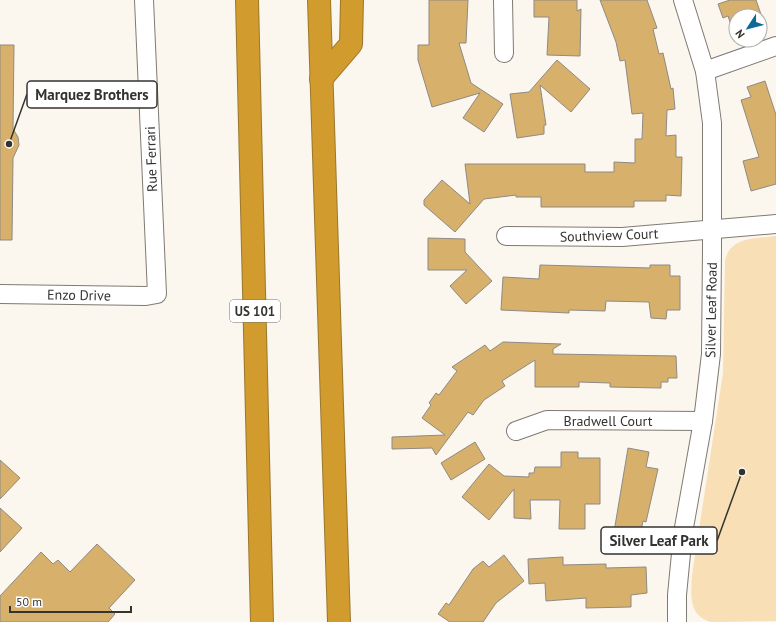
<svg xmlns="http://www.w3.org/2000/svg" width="776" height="622" viewBox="0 0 776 622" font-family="'PT Sans',sans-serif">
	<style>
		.green { fill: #f8dfb6 }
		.building { fill: #d7b06b; stroke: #8e8a83 }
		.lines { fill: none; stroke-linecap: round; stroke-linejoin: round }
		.minor-casing { stroke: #7f7a73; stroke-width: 20 }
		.highway-casing { stroke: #9a772e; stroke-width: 24 }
		.minor { stroke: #fff; stroke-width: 18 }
		.highway { stroke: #d19b2d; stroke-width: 22 }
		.labels { text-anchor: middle; stroke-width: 3; stroke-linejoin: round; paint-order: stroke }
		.shield { fill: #fff; stroke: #72706e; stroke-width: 1 }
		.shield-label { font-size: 13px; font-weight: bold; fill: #353330 }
		.street-label { font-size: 14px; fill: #353330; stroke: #fff }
		.leader { fill: none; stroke: #353330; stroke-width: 1.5 }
		.callout-dot { fill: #353330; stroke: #fff; stroke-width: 1.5 }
		.callout { fill: #fff; stroke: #353330; stroke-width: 1.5 }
		.callout-label { font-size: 15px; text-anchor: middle; font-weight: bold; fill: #353330 }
	</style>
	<rect width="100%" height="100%" fill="#fbf6ee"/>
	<path class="green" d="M 776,236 L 776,621 L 711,622 C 688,616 691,594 692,575 L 723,373 L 725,261 C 730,236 757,239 776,236 Z"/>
	<g class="building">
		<path d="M 429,0 L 468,0 L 466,43 L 459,43 L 471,83 L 503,104 L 484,132 L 463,118 L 480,93 L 432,107 L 418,60 L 418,45 L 429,45 Z"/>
		<path d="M 534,0 L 577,0 L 577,11 L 581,9 L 580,56 L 547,55 L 549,17 L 534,17 Z"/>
		<path d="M 600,0 L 647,0 L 657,28 L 653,29 L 659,54 L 663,53 L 671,89 L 673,88 L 675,109 L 667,110 L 666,136 L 676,135 L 676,157 L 682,157 L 681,196 L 666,195 L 666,201 L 634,201 L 634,207 L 541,207 L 541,197 L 516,197 L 516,195 L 484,199 L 455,232 L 424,205 L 424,200 L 442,180 L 470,204 L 465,164 L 585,164 L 585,172 L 614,172 L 614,162 L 635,163 L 635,139 L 642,139 L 643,113 L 632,114 L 625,60 L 620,61 L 616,42 Z"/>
		<path d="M 730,0 L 756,0 L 763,20 L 760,21 L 760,16 L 736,16 L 736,30 L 733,31 L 728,16 L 723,18 L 718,4 Z"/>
		<path d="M 0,45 L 14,45 L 13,129 L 18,137 L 19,145 L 13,158 L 12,240 L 0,240 Z"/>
		<path d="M 557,60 L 590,89 L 571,112 L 540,85 L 546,125 L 544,125 L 544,134 L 517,138 L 510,94 L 529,92 Z"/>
		<path d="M 765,81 L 776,115 L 776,184 L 751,191 L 743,161 L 759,157 L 741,100 L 751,97 L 747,87 Z"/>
		<path d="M 428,238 L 465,239 L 465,252 L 492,281 L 466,304 L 450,286 L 467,270 L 428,270 Z"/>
		<path d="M 540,265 L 650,268 L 650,265 L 670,265 L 670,276 L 680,276 L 680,310 L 667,310 L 666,319 L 651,318 L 649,302 L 606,301 L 605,311 L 569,310 L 569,313 L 501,310 L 503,277 L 539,279 Z"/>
		<path d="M 503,342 L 561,344 L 553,349 L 553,354 L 676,356 L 677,378 L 668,378 L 668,382 L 661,382 L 661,388 L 610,387 L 610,383 L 579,382 L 579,387 L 535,387 L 535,360 L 502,381 L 505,386 L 484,400 L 473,415 L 468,412 L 436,455 L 432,448 L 392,449 L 392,437 L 445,435 L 422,418 L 431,405 L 429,403 L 436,393 L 439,395 L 457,371 L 452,367 L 485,345 L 490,351 Z"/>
		<path d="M 475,442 L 485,459 L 451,480 L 441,463 Z"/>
		<path d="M 628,448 L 649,452 L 646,467 L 658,469 L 646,522 L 643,521 L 641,531 L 637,530 L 635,542 L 613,538 Z"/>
		<path d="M 561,452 L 578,452 L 578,458 L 600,458 L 600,504 L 585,504 L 585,529 L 559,529 L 560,500 L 530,500 L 531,519 L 514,518 L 514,489 L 489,520 L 462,497 L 489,464 L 504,476 L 529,477 L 529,473 L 534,473 L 535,467 L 561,467 Z"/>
		<path d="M 0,460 L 20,478 L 0,499 Z"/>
		<path d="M 0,508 L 22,528 L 0,552 Z"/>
		<path d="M 97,544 L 135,580 L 109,608 L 115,614 L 108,622 L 0,622 L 0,596 L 41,552 L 53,564 L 58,560 L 70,572 Z"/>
		<path d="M 504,555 L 524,581 L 496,603 L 483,622 L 450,622 L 438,614 L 446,603 L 449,605 L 473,569 L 483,561 L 489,567 Z"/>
		<path d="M 563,557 L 563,565 L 606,564 L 606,568 L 646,567 L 647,593 L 631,595 L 631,607 L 586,608 L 586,598 L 546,601 L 545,583 L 529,584 L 528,559 Z"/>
	</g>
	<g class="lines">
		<g class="minor-casing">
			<g id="minor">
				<path d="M 503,0 L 504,53"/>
				<path d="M 705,71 L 776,46"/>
				<path d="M 506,236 L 622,237 L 776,224"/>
				<path d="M 0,294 L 146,296 L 157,294 L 144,0"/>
				<path d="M 516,431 L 547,420 L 703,421"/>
				<path d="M 677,622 L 677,595 L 683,533 L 703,421 L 711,354 L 712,250 L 712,123 L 705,71 L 683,0"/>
			</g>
		</g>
		<g class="highway-casing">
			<g id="highway">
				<path d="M 247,0 L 262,622"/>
				<path d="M 319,0 L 339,622"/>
				<path d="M 321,79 L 351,44 L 352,0"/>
			</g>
		</g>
		<use href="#minor" class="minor"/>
		<use href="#highway" class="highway"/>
	</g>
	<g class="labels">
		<rect class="shield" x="230" y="300" width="50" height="22" rx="3"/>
		<g class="shield-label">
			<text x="255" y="316">US 101</text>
		</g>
		<g class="street-label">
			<text transform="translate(151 159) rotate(-92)" y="5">Rue Ferrari</text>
			<text transform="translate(609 235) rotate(-2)" y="5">Southview Court</text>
			<text transform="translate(79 295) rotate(1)" y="5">Enzo Drive</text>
			<text transform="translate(711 310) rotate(-89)" y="5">Silver Leaf Road</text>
			<text x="608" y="426">Bradwell Court</text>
		</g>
	</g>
	<path class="leader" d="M9 144L27 94M742 472L717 541"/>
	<g class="callout-dot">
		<circle cx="9" cy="144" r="4"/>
		<circle cx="742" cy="472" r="4"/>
	</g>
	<g class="callout">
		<rect x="27" y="81" width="130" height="27" rx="4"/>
		<rect x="601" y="527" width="116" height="27" rx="4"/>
	</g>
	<g class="callout-label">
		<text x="92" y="100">Marquez Brothers</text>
		<text x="659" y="546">Silver Leaf Park</text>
	</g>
	<g transform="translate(748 28) rotate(234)"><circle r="19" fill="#ffffff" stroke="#aeadac"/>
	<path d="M0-3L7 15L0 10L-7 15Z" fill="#0e6999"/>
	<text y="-6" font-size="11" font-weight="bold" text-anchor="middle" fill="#353330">N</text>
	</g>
	<path d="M10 606v6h121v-6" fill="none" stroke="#353330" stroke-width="2"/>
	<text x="16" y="606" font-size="12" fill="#353330" stroke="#ffffff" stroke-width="3" paint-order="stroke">50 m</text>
</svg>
